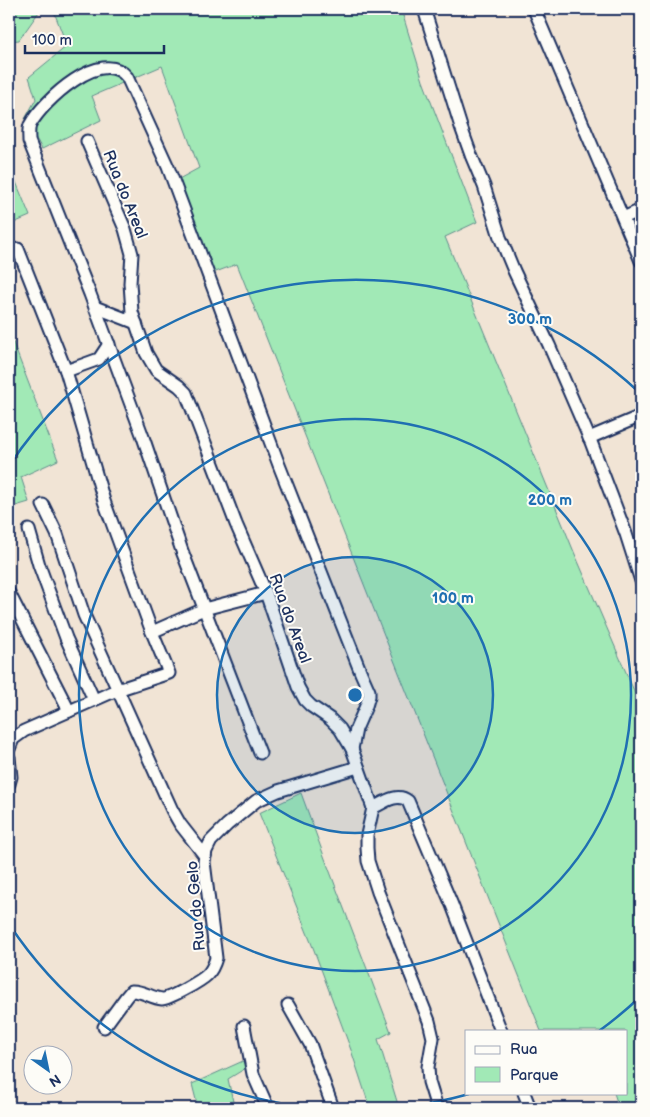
<svg xmlns="http://www.w3.org/2000/svg" width="650" height="1117" viewBox="0 0 650 1117" font-family="'Balsamiq Sans',sans-serif">
	<style>
		.green { fill: #a1e9b6; stroke: #5e8c8a }
		.lines { fill: none; stroke-linecap: round; stroke-linejoin: round }
		.minor-casing { stroke: #1b2f5e; stroke-width: 15 }
		.minor { stroke: #fdfcf7; stroke-width: 11 }
		.ring { fill: none; stroke: #1f6fb2; stroke-width: 2.5 }
		.labels { text-anchor: middle; stroke-width: 4; stroke-linejoin: round; paint-order: stroke }
		.street-label { font-size: 16px; fill: #1b2f5e; stroke: #fdfcf7 }
		.centre { fill: #1f6fb2; stroke: #fdfcf7; stroke-width: 2.5 }
		.ring-label { font-size: 15px; text-anchor: middle; font-weight: bold; fill: #1f6fb2; stroke: #fdfcf7; stroke-width: 4; stroke-linejoin: round; paint-order: stroke }
	</style>
	<rect width="100%" height="100%" fill="#f1e4d5"/>
	<filter id="ink" filterUnits="userSpaceOnUse"><feTurbulence type="fractalNoise" baseFrequency=".02" numOctaves="2"/><feDisplacementMap in="SourceGraphic" scale="10" xChannelSelector="R" yChannelSelector="G"/><feConvolveMatrix kernelMatrix="1 2 1 2 8 2 1 2 1" color-interpolation-filters="sRGB"/></filter>
	<g filter="url(#ink)">
		<g class="green">
			<path d="M 9,9 L 41,9 L 19,40 L 9,41 Z"/>
			<path d="M 53,9 L 401,9 L 423,81 L 477,222 L 445,237 L 574,552 L 641,707 L 641,1108 L 619,1108 L 614,1093 L 626,1093 L 626,1031 L 541,1031 L 237,264 L 213,273 L 177,180 L 199,168 L 162,66 L 92,96 L 101,120 L 42,149 L 25,119 L 36,99 L 29,77 L 67,46 Z"/>
			<path d="M 9,165 L 30,216 L 9,225 Z"/>
			<path d="M 9,332 L 58,460 L 21,477 L 29,502 L 9,508 Z"/>
			<path d="M 301,793 L 324,856 L 391,1032 L 378,1039 L 399,1108 L 370,1108 L 351,1050 L 314,950 L 259,813 Z"/>
			<path d="M 243,1061 L 246,1068 L 228,1079 L 234,1106 L 228,1108 L 198,1108 L 192,1084 Z"/>
		</g>
		<g class="lines">
			<g class="minor-casing">
				<g id="minor">
					<path d="M 424,9 L 461,127 L 471,155 L 484,186 L 500,237 L 514,271 L 549,345 L 591,442 L 626,534 L 641,581"/>
					<path d="M 534,9 L 641,261"/>
					<path d="M 87,141 L 125,229 L 132,254 L 130,283 L 132,312 L 146,353 L 156,370 L 179,386 L 186,393 L 236,524 L 266,593 L 298,687 L 305,700 L 311,706 L 330,719 L 340,729 L 352,749 L 373,808 L 367,835 L 367,848 L 368,861 L 378,892 L 429,1021 L 433,1038 L 428,1067 L 429,1082 L 437,1108"/>
					<path d="M 623,218 L 641,210"/>
					<path d="M 18,249 L 66,371 L 104,501 L 152,632"/>
					<path d="M 95,307 L 136,323"/>
					<path d="M 66,371 L 99,359 L 109,344"/>
					<path d="M 589,438 L 641,416"/>
					<path d="M 43,505 L 57,534 L 84,615 L 172,810 L 180,824 L 205,856"/>
					<path d="M 29,530 L 39,565 L 66,638 L 94,700"/>
					<path d="M 9,593 L 69,711"/>
					<path d="M 9,749 L 13,739 L 24,731 L 117,690 L 169,673 L 152,632 L 204,609 L 266,593"/>
					<path d="M 260,753 L 182,551 L 143,437 L 90,294 L 29,141 C 29,135 28,130 30,125 C 43,101 102,46 127,77 L 168,167 L 279,465 L 361,673 L 369,691 L 369,696 L 366,706 L 356,729 L 352,749"/>
					<path d="M 9,757 L 11,777 L 9,784"/>
					<path d="M 373,808 C 383,803 397,792 408,801 L 452,905 L 501,1031"/>
					<path d="M 288,1005 L 310,1044 L 333,1108"/>
					<path d="M 244,1026 L 253,1074 L 268,1108"/>
					<path d="M 104,1027 L 126,997 L 131,991 C 142,990 151,998 162,999 C 169,999 201,981 207,975 C 212,970 214,965 216,958 L 204,862 L 206,851 L 211,841 L 227,825 L 256,801 L 278,791 L 358,767"/>
					<path d="M 524,1093 L 530,1108"/>
				</g>
			</g>
			<use href="#minor" class="minor"/>
		</g>
	</g>
	<circle cx="355" cy="695" r="138" fill="#1f6fb2" fill-opacity=".12"/>
	<g class="ring">
		<circle cx="355" cy="695" r="138"/>
		<circle cx="355" cy="695" r="276"/>
		<path d="M641 996A415 415 0 0 1 599 1031M469 1094A415 415 0 0 1 395 1108M315 1108A415 415 0 0 1 9 924M9 466A415 415 0 0 1 641 394"/>
	</g>
	<g class="labels">
		<g class="street-label">
			<text transform="translate(126 194) rotate(68)" y="6">Rua do Areal</text>
			<text transform="translate(291 618) rotate(70)" y="6">Rua do Areal</text>
			<text transform="translate(195 906) rotate(-95)" y="6">Rua do Gelo</text>
		</g>
	</g>
	<circle cx="355" cy="695" r="8" class="centre"/>
	<g class="ring-label">
		<text x="530" y="324">300 m</text>
		<text x="550" y="505">200 m</text>
		<text x="453" y="603">100 m</text>
	</g>
	<rect width="650" height="1117" fill="none" stroke="#fdfcf7" stroke-width="30"/>
	<rect x="15" y="15" width="620" height="1087" fill="none" stroke="#1b2f5e" stroke-width="2" filter="url(#ink)"/>
	<rect x="465" y="1030" width="162" height="65" fill="#fdfcf7" stroke="#a3aaba"/>
	<rect x="475" y="1046" width="25" height="8" fill="#fdfcf7" stroke="#a3aaba"/>
	<text x="510" y="1054" font-size="15" fill="#1b2f5e">Rua</text>
	<rect x="475" y="1067" width="25" height="15" fill="#a1e9b6" stroke="#a3aaba"/>
	<text x="510" y="1080" font-size="15" fill="#1b2f5e">Parque</text>
	<g transform="translate(48 1070) rotate(147)"><circle r="24" fill="#fdfcf7" stroke="#a3aaba"/>
	<path d="M0-4L9 19L0 12L-9 19Z" fill="#1f6fb2"/>
	<text y="-8" font-size="14" font-weight="bold" text-anchor="middle" fill="#1b2f5e">N</text>
	</g>
	<path d="M25 45v8h139v-8" fill="none" stroke="#1b2f5e" stroke-width="2.5"/>
	<text x="32" y="45" font-size="15" fill="#1b2f5e" stroke="#fdfcf7" stroke-width="4" paint-order="stroke">100 m</text>
</svg>
